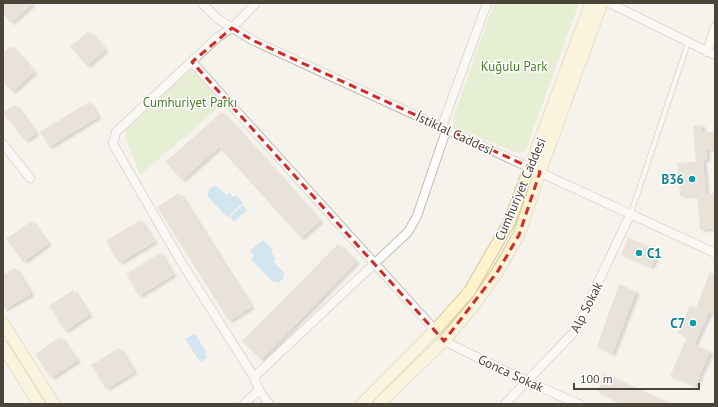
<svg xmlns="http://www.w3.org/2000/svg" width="718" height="407" viewBox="0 0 718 407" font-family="'PT Sans',sans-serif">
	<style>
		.green { fill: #d2eab5 }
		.water { fill: #a9d4f2 }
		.building { fill: #d8cfc1; filter: url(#shadow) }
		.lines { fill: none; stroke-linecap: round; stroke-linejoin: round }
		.lane-casing { stroke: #c2bbae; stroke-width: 6 }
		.street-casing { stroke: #c2bbae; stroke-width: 10 }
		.secondary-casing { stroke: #d6c79b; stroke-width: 13 }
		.lane { stroke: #fff; stroke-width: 4 }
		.street { stroke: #fff; stroke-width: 8 }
		.secondary { stroke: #fff3cd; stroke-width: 11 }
		.marked { fill: none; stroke: #d62828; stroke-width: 3; stroke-dasharray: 8 5; stroke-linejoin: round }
		.culture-dot { fill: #0f9aa8; stroke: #fff; stroke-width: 1.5 }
		.labels { text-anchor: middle; stroke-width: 3; stroke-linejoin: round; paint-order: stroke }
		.park-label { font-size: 13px; fill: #4a7f2a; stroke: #fff }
		.street-label { font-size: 13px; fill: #4b4439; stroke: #fff }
		.culture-label { font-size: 13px; font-weight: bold; fill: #0d838f; stroke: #fff; text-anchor: end }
	</style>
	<defs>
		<filter id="shadow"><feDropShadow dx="3.5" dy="2" stdDeviation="1" flood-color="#0004"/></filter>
	</defs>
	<rect width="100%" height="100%" fill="#f6f3ec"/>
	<g class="green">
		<path d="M 494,3 L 579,3 L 525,152 L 518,153 L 454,127 L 453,118 Z"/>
		<path d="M 190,68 L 224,103 L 140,175 L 126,139 L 126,130 Z"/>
	</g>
	<g class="water">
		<path d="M 216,186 L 227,195 L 230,193 L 233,197 L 236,195 L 243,203 L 227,217 L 208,197 L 208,192 L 210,188 Z"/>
		<path d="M 243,205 L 247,210 L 234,222 L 230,216 Z"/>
		<path d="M 263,240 L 273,250 L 271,252 L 276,258 L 273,261 L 284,273 L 283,279 L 278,283 L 272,281 L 251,259 L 254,256 L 250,251 Z"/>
		<path d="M 195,334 L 206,352 L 205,353 L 207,358 L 200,362 L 185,339 Z"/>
	</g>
	<g class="building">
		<path d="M 3,3 L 33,3 L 11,23 L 3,13 Z"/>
		<path d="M 89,31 L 105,50 L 87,66 L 70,47 Z"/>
		<path d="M 11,46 L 34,72 L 12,92 L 3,82 L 3,53 Z"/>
		<path d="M 89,102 L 98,117 L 49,147 L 40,132 Z"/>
		<path d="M 15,105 L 36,133 L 25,141 L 3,113 Z"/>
		<path d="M 222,112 L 320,221 L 301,238 L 219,147 L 182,180 L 165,162 Z"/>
		<path d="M 702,125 L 702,133 L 715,131 L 715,149 L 706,150 L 707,160 L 703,160 L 706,194 L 715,193 L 715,228 L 700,230 L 697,195 L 680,196 L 677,163 L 696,162 L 693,126 Z"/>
		<path d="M 179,193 L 251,307 L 229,321 L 157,207 Z"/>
		<path d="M 140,220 L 154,242 L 119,263 L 106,241 Z"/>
		<path d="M 31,221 L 48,244 L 23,262 L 6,239 Z"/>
		<path d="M 628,238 L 658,250 L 651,267 L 621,255 Z"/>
		<path d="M 338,244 L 356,262 L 261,360 L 242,341 Z"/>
		<path d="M 160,253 L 173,275 L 139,296 L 126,274 Z"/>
		<path d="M 15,268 L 31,294 L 3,310 L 3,275 Z"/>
		<path d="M 710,272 L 715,275 L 715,314 L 709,312 L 694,345 L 710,352 L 695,386 L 670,376 L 687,337 L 678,333 L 690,305 L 696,308 Z"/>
		<path d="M 619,284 L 636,292 L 612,354 L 597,347 Z"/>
		<path d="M 73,290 L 89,315 L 65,331 L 49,306 Z"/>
		<path d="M 60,337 L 77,361 L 51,378 L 35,354 Z"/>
		<path d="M 119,348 L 134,372 L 106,389 L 91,365 Z"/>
		<path d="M 603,373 L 638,389 L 672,404 L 621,404 L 598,392 Z"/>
	</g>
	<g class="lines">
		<g class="lane-casing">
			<path id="lane" d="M 631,213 L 688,43"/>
		</g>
		<g class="street-casing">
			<g id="street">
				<path d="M 202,3 L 218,19 L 252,40 L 715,253"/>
				<path d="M 256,3 L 232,28 L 218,37 L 116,132 L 113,144 L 180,260 L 254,377 L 259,390 L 269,404"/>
				<path d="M 609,3 L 715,55"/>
				<path d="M 707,52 L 715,27"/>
				<path d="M 192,62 L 435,330"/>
				<path d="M 442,126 L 487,3"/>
				<path d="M 3,144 L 30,178"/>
				<path d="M 444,341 L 526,381 L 579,404"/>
				<path d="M 254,377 L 408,232 L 417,216 L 447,128"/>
				<path d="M 244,404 L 259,390"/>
				<path d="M 505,404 L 575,331 L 631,213"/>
			</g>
		</g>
		<g class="secondary-casing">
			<g id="secondary">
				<path d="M 3,323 L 54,404"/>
				<path d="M 3,347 L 39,404"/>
				<path d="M 362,404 L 435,330 L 469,292 L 509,223 L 591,3"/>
				<path d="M 379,404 L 444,341 L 475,304 L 498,271 L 519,235 L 540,172 L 602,3"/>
			</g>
		</g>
		<use href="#lane" class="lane"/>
		<use href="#street" class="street"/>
		<use href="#secondary" class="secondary"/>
	</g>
	<path d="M0 0H718V407H0ZM 232,28 L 252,40 L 540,172 L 519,235 L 498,271 L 444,341 L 192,62 Z" fill="#f6f3ec" fill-opacity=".55" fill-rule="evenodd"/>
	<path class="marked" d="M 232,28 L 252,40 L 540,172 L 519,235 L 498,271 L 444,341 L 192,62 Z"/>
	<g class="culture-dot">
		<circle cx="692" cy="179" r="4"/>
		<circle cx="639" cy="253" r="4"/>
		<circle cx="693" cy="323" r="4"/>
	</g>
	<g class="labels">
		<g class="park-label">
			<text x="514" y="71">Kuğulu Park</text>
			<text x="190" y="107">Cumhuriyet Parkı</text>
		</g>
		<g class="street-label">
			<text transform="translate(455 133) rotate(25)" y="5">İstiklal Caddesi</text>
			<text transform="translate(520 189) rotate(-67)" y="5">Cumhuriyet Caddesi</text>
			<text transform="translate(586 307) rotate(-63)" y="5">Alp Sokak</text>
			<text transform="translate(511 373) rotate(25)" y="5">Gonca Sokak</text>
		</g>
		<g class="culture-label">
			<text x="684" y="184">B36</text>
			<text x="647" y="258" text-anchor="start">C1</text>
			<text x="685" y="328">C7</text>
		</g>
	</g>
	<rect width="718" height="407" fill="none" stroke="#4b4439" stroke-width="8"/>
	<path d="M574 383v6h125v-6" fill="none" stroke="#4b4439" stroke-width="2"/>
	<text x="580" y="383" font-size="12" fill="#4b4439" stroke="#ffffff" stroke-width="3" paint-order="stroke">100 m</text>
</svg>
